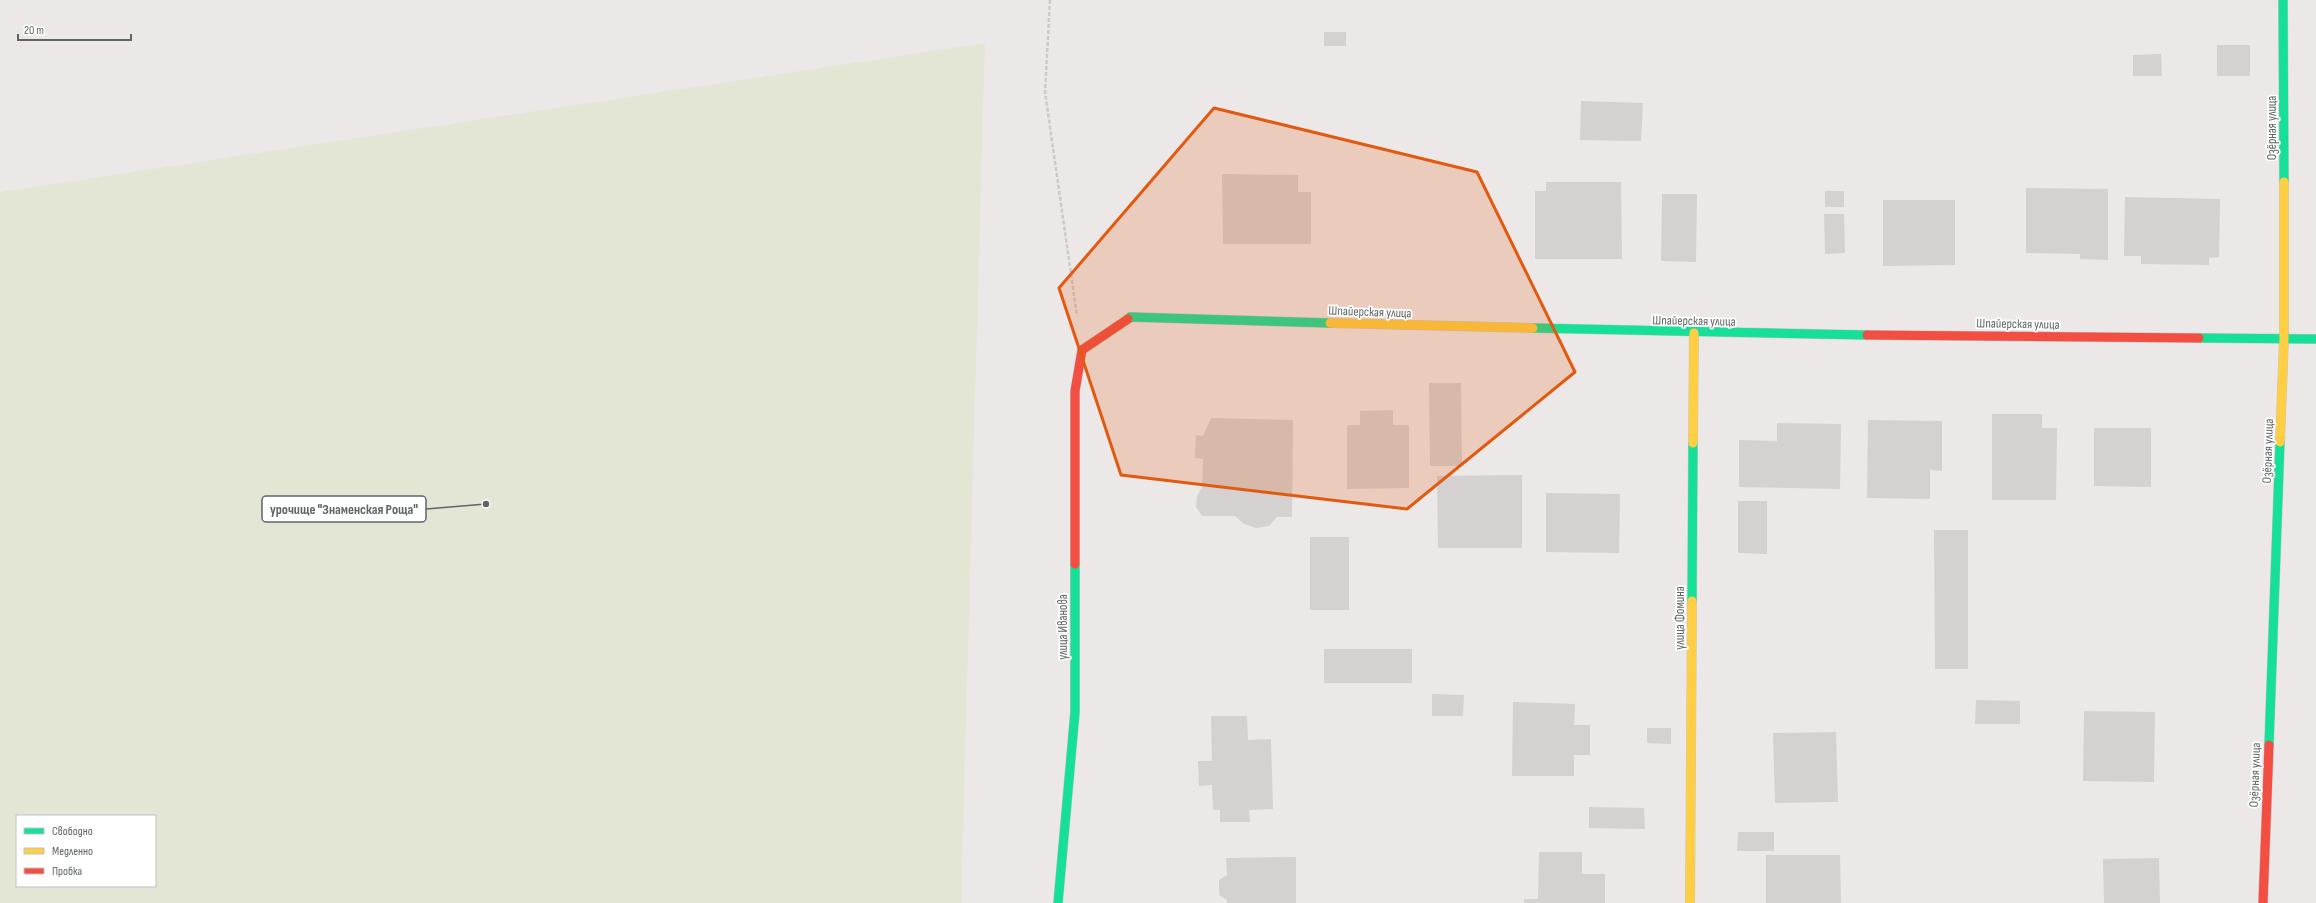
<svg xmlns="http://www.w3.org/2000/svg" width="2316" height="903" viewBox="0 0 2316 903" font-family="'Sofia Sans Condensed',sans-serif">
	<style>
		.green { fill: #e4e6d5; fill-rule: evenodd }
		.building { fill: #d4d1d0 }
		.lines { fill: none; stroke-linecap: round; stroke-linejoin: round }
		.fast-casing { stroke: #c8c7c7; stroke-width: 10 }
		.slow-casing { stroke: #c8c7c7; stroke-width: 10 }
		.jam-casing { stroke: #c8c7c7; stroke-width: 10 }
		.path { stroke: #c8cbc7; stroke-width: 2.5; stroke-dasharray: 4 2; stroke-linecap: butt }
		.fast { stroke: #16e098; stroke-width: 9 }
		.slow { stroke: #ffcf43; stroke-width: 9 }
		.jam { stroke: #f24e42; stroke-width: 9 }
		.marked { fill: #e15a10; fill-opacity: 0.2; stroke: #e15a10; stroke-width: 3; stroke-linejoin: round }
		.labels { text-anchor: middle; stroke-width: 3.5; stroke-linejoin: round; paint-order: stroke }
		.street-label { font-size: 13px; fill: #5e6564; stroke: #fff }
		.leader { fill: none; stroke: #5e6564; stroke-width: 1.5 }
		.callout-dot { fill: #5e6564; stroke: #fff; stroke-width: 1.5 }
		.callout { fill: #fff; stroke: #5e6564; stroke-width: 1.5 }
		.callout-label { font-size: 14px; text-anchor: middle; font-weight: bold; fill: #5e6564 }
	</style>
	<rect width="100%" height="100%" fill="#ede8e8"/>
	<path class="green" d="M 985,43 L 961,903 L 0,903 L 0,192 ZM 17,816 L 155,816 L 155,886 L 17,886 Z"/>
	<g class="building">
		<rect x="1324" y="32" width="22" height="14"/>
		<rect x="2217" y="45" width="33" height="31"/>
		<path d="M 2161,54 L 2162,76 L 2133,76 L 2133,55 Z"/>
		<path d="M 1581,101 L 1643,103 L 1641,141 L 1580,140 Z"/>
		<path d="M 1222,174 L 1298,175 L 1298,192 L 1311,192 L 1311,244 L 1223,244 Z"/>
		<path d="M 1546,182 L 1621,182 L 1622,259 L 1535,259 L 1535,191 L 1546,191 Z"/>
		<path d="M 2026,188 L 2108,189 L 2108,260 L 2080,259 L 2080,254 L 2026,253 Z"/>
		<rect x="1825" y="191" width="19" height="16"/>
		<path d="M 1662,194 L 1697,194 L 1696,262 L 1661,261 Z"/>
		<path d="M 2125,197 L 2220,199 L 2219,257 L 2209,258 L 2209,265 L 2141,264 L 2141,256 L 2124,256 Z"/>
		<path d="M 1883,200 L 1955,200 L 1955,265 L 1883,266 Z"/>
		<path d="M 1824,214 L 1844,214 L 1845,253 L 1825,254 Z"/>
		<path d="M 1429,383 L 1461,383 L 1462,466 L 1430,466 Z"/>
		<path d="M 1393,410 L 1393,425 L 1409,425 L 1409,488 L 1347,489 L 1347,425 L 1360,425 L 1360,411 Z"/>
		<path d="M 1992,414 L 2042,414 L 2042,428 L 2057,428 L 2056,500 L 1992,500 Z"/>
		<path d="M 1211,418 L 1293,420 L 1292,517 L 1277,517 L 1269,526 L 1256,528 L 1244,524 L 1235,516 L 1202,516 L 1196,507 L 1197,496 L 1202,487 L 1203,459 L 1195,458 L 1196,435 L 1203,436 Z"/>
		<path d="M 1868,420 L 1942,421 L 1942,471 L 1930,470 L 1930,499 L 1867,498 Z"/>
		<path d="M 1777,423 L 1841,424 L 1840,489 L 1739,487 L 1739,440 L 1777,441 Z"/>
		<path d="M 2094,428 L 2151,428 L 2151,487 L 2094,486 Z"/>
		<path d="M 1522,475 L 1522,548 L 1438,548 L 1437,476 Z"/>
		<path d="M 1546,493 L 1620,494 L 1619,553 L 1546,552 Z"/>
		<path d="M 1738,501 L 1767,501 L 1767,554 L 1738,553 Z"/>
		<path d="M 1934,530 L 1968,530 L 1968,669 L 1935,669 Z"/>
		<rect x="1310" y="537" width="39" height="73"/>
		<rect x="1324" y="649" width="88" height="34"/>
		<path d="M 1432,694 L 1464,695 L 1463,716 L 1432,716 Z"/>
		<path d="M 1976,700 L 2020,701 L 2020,724 L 1975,724 Z"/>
		<path d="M 1513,702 L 1575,704 L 1574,725 L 1590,725 L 1590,755 L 1574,755 L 1574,776 L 1512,776 Z"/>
		<path d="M 2084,711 L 2155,712 L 2154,782 L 2083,781 Z"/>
		<path d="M 1211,716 L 1247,716 L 1248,740 L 1271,739 L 1273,809 L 1249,810 L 1250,822 L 1220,822 L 1220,810 L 1213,810 L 1212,785 L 1199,786 L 1198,761 L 1212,761 Z"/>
		<path d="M 1647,728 L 1671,728 L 1671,744 L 1647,743 Z"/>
		<path d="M 1836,732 L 1838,802 L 1775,803 L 1773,733 Z"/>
		<path d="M 1589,807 L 1644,808 L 1645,829 L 1589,828 Z"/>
		<path d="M 1738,832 L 1774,832 L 1774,851 L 1737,851 Z"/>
		<path d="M 1539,852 L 1582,852 L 1582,874 L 1605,874 L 1605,903 L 1524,903 L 1524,899 L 1538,899 Z"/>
		<path d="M 1766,855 L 1840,855 L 1841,903 L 1766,903 Z"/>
		<path d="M 1296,857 L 1296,903 L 1227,903 L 1227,900 L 1219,895 L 1219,880 L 1227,875 L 1226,858 Z"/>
		<path d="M 2159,858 L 2160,903 L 2104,903 L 2103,859 Z"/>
	</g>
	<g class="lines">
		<g class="fast-casing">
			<g id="fast">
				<path d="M 2283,0 L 2284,182"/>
				<path d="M 1128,319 L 1130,317 L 1330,323"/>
				<path d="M 1533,328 L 1867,335"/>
				<path d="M 2199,338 L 2316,339"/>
				<path d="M 1692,601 L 1693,443"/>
				<path d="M 2269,745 L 2280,442"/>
				<path d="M 1058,903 L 1075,712 L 1075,564"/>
			</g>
		</g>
		<g class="slow-casing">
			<g id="slow">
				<path d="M 1330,323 L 1533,328"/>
				<path d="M 2280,442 L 2284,339 L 2284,182"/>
				<path d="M 1693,443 L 1694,333"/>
				<path d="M 1690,903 L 1692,601"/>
			</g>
		</g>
		<g class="jam-casing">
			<g id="jam">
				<path d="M 1867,335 L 2199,338"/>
				<path d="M 1075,564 L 1075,391 L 1082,350 L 1128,319"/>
				<path d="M 2263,903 L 2269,745"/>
			</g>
		</g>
		<path class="path" d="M 1050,0 L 1045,92 L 1077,316"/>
		<use href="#fast" class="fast"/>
		<use href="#slow" class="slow"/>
		<use href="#jam" class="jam"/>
	</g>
	<path class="marked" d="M 1214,108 L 1477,172 L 1575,372 L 1407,509 L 1121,475 L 1059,288 Z"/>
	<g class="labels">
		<g class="street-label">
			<text transform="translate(2271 128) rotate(-90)" y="5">Озёрная улица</text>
			<text transform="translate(1370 311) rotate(2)" y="5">Шпайерская улица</text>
			<text transform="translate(1694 320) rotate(1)" y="5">Шпайерская улица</text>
			<text transform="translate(2018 323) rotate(1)" y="5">Шпайерская улица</text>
			<text transform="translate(2267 451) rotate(-88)" y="5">Озёрная улица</text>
			<text transform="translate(1679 618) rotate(-90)" y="5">улица Фомина</text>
			<text transform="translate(1062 627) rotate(-90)" y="5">улица Иванова</text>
			<text transform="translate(2254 775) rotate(-88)" y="5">Озёрная улица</text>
		</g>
	</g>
	<path class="leader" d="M486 504L426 509"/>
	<circle class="callout-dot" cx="486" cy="504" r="4"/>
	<rect class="callout" x="262" y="496" width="164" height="26" rx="4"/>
	<g class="callout-label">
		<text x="344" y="514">урочище "Знаменская Роща"</text>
	</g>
	<rect x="16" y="815" width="140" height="72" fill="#ffffff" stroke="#bfc1c1"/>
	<rect x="24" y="828" width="20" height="6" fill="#16e098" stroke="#bfc1c1"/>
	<text x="52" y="835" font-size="12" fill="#5e6564">Свободно</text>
	<rect x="24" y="848" width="20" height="6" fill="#ffcf43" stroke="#bfc1c1"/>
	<text x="52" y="855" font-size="12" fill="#5e6564">Медленно</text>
	<rect x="24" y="868" width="20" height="6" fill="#f24e42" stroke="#bfc1c1"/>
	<text x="52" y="875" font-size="12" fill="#5e6564">Пробка</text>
	<path d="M18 34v6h113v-6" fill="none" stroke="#5e6564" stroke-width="2"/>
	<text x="24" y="34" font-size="12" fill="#5e6564" stroke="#ffffff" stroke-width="3" paint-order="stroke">20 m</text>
</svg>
